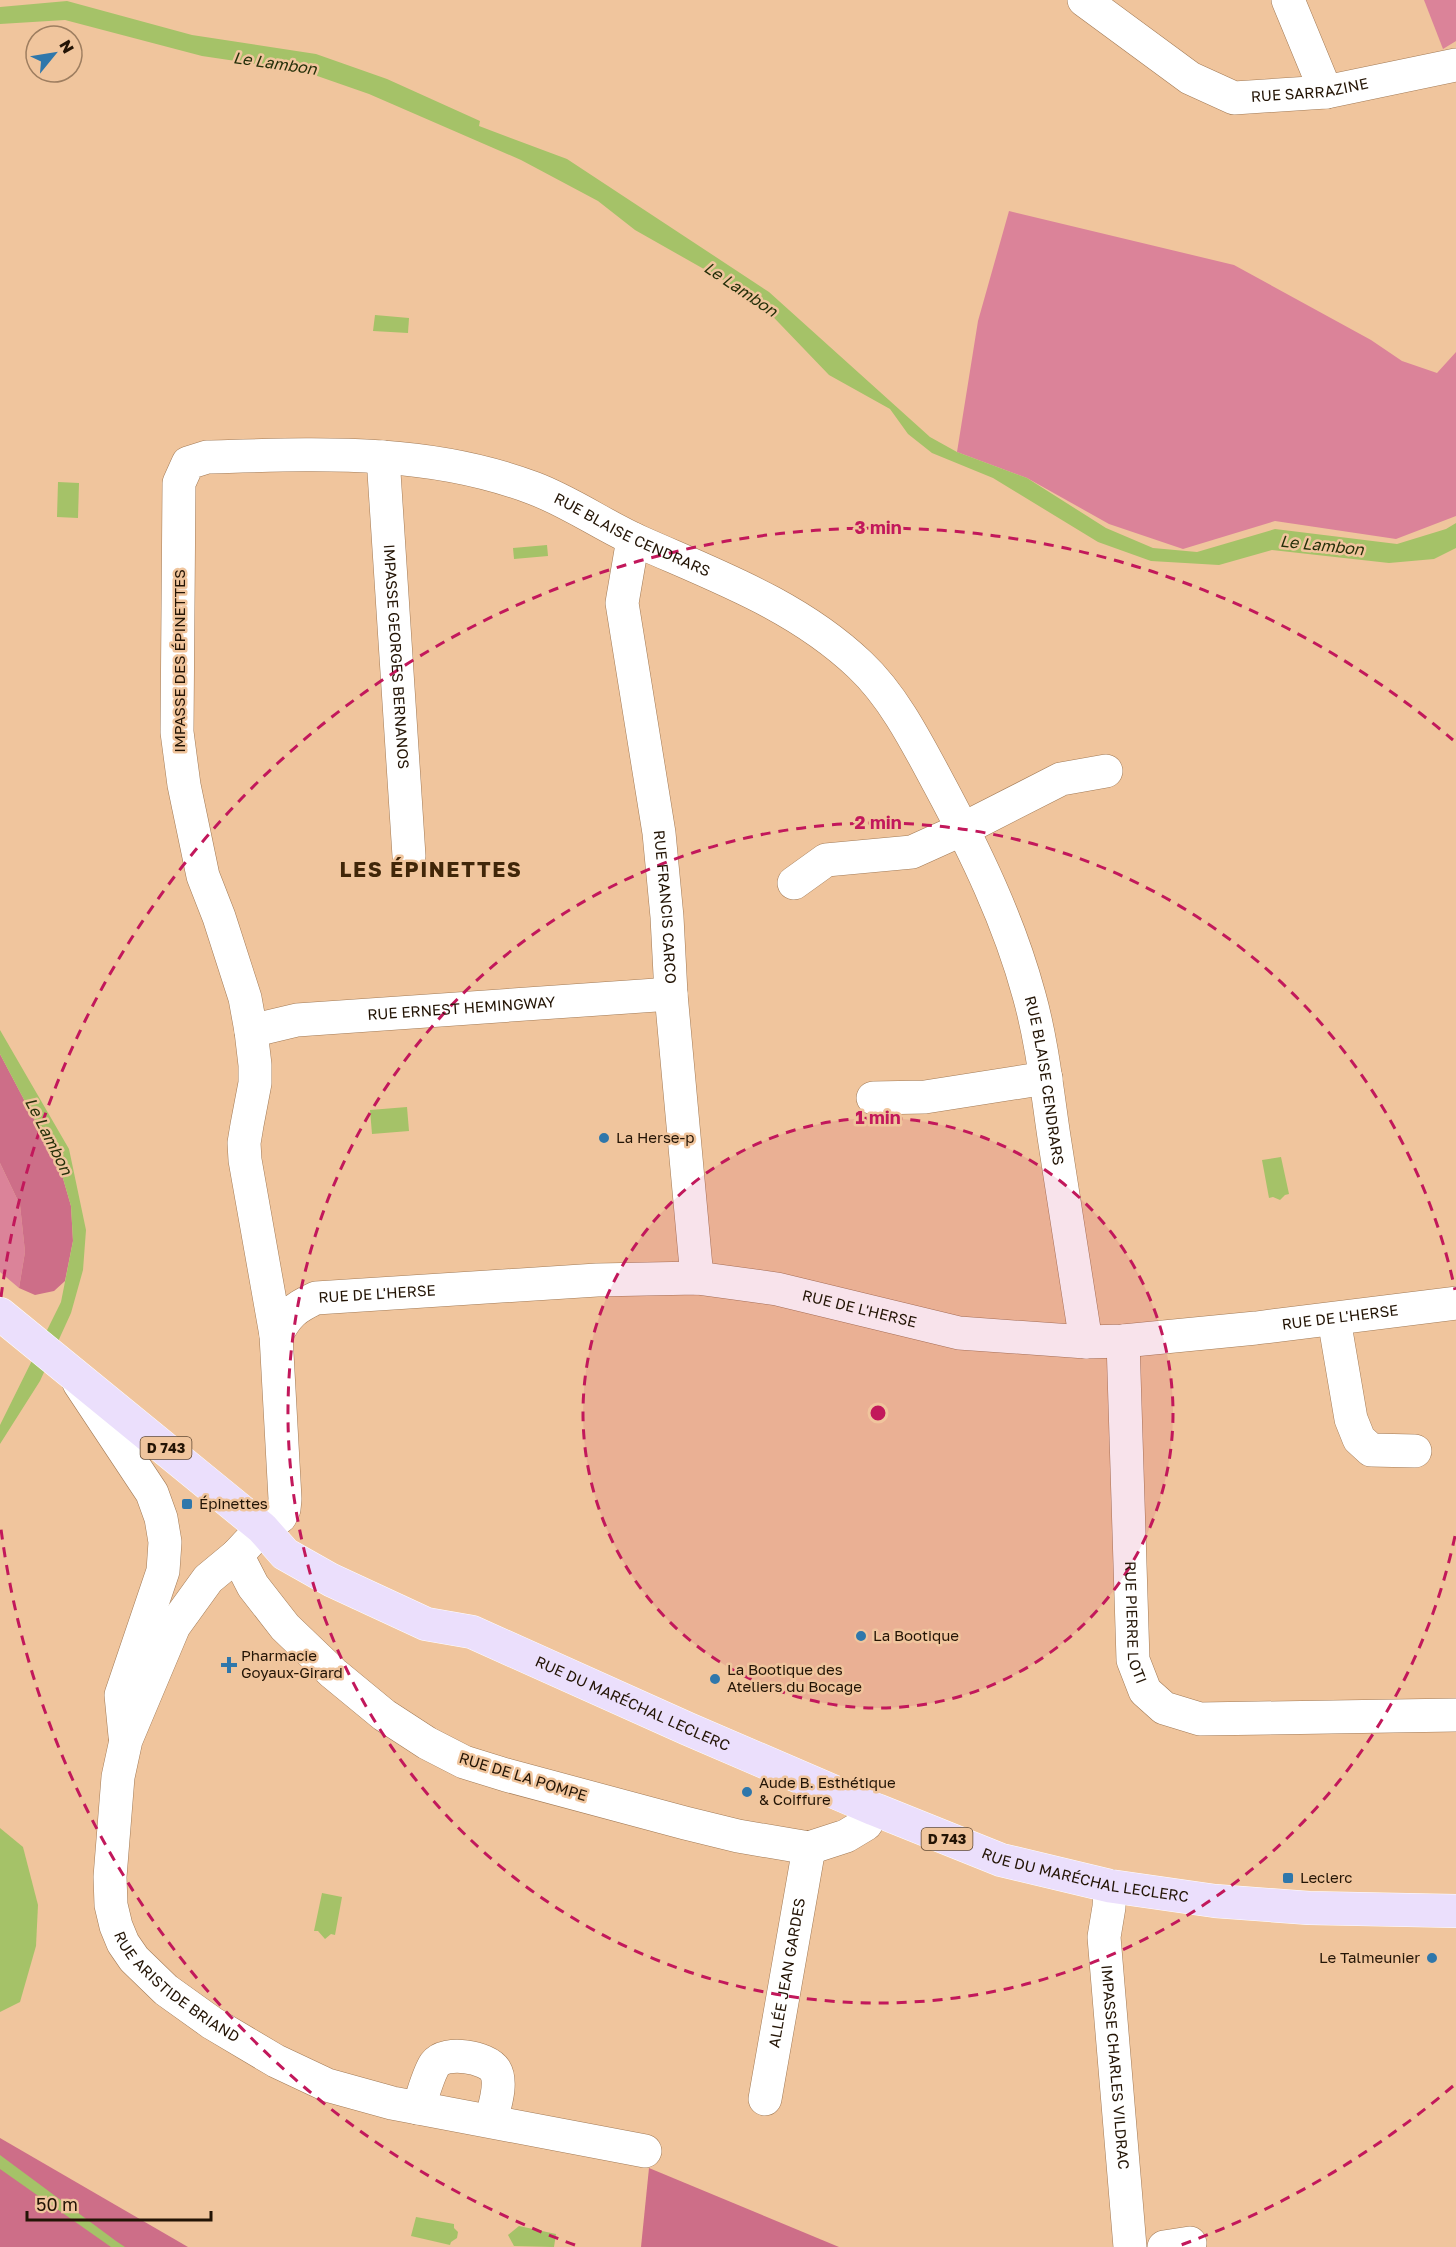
<svg xmlns="http://www.w3.org/2000/svg" width="1456" height="2247" viewBox="0 0 1456 2247" font-family="'Golos Text',sans-serif">
	<style>
		.green { fill: #db8399 }
		.forest { fill: #cd6e88 }
		.water { fill: #a5c268 }
		.lines { fill: none; stroke-linecap: round; stroke-linejoin: round }
		.minor-casing { stroke: #a27a55; stroke-width: 34 }
		.major-casing { stroke: #fff; stroke-width: 34 }
		.minor { stroke: #fff; stroke-width: 33 }
		.major { stroke: #ebdffc; stroke-width: 33 }
		.ring { fill: none; stroke: #c2185b; stroke-width: 3; stroke-dasharray: 10 8 }
		.poi-dot { fill: #2f77ab; stroke: #f0c59d; stroke-width: 2 }
		.labels { text-anchor: middle; stroke-width: 5; stroke-linejoin: round; paint-order: stroke }
		.shield { fill: #f0c59d; stroke: #604933; stroke-width: 1.5 }
		.shield-label { font-size: 14px; font-weight: bold; fill: #231405 }
		.street-label { font-size: 15px; fill: #231405; stroke: #f0c59d }
		.poi-label { font-size: 15px; fill: #231405; stroke: #f0c59d; text-anchor: start }
		.water-label { font-size: 16px; font-style: italic; fill: #242f09; stroke: #f0c59d }
		.district-label { font-size: 21px; font-weight: bold; letter-spacing: 1.5px; fill: #402609; stroke: #f0c59d }
		.centre { fill: #c2185b; stroke: #f0c59d; stroke-width: 3 }
		.ring-label { font-size: 18px; text-anchor: middle; font-weight: bold; fill: #c2185b; stroke: #f0c59d; stroke-width: 5; stroke-linejoin: round; paint-order: stroke }
	</style>
	<rect width="100%" height="100%" fill="#f0c59d"/>
	<g class="green">
		<path d="M 1424,0 L 1456,0 L 1456,41 L 1443,49 Z"/>
		<path d="M 1009,211 L 1234,265 L 1371,340 L 1402,361 L 1437,373 L 1456,352 L 1456,516 L 1396,539 L 1275,521 L 1183,549 L 1109,524 L 1027,478 L 957,452 L 978,321 Z"/>
		<path d="M 0,1163 L 20,1205 L 25,1252 L 19,1288 L 0,1272 Z"/>
	</g>
	<g class="forest">
		<path d="M 0,1054 L 60,1168 L 71,1206 L 73,1241 L 65,1281 L 54,1291 L 35,1295 L 19,1288 L 25,1252 L 20,1205 L 0,1163 Z"/>
		<path d="M 0,2138 L 188,2247 L 0,2247 Z"/>
		<path d="M 649,2168 L 839,2247 L 641,2247 Z"/>
	</g>
	<g class="water">
		<path d="M 67,1 L 192,35 L 316,54 L 387,79 L 480,121 L 479,126 L 567,159 L 769,292 L 930,437 L 957,452 L 1027,478 L 1106,528 L 1153,548 L 1197,552 L 1275,529 L 1397,544 L 1446,529 L 1456,523 L 1456,548 L 1434,559 L 1389,563 L 1272,550 L 1219,565 L 1151,561 L 1098,542 L 993,478 L 932,453 L 908,434 L 890,409 L 829,375 L 755,298 L 635,230 L 598,201 L 521,160 L 369,94 L 303,71 L 202,56 L 65,20 L 0,24 L 0,7 Z"/>
		<path d="M 375,315 L 409,318 L 408,333 L 373,331 Z"/>
		<path d="M 58,482 L 79,483 L 78,518 L 57,517 Z"/>
		<path d="M 547,545 L 548,556 L 514,559 L 513,548 Z"/>
		<path d="M 0,1030 L 69,1149 L 86,1230 L 83,1270 L 71,1313 L 40,1381 L 0,1444 L 0,1425 L 61,1302 L 73,1241 L 71,1206 L 60,1168 L 0,1054 Z"/>
		<path d="M 407,1107 L 409,1131 L 372,1134 L 370,1110 Z"/>
		<path d="M 1281,1157 L 1289,1194 L 1285,1195 L 1280,1200 L 1273,1197 L 1269,1198 L 1262,1160 Z"/>
		<path d="M 0,1828 L 23,1847 L 38,1905 L 36,1946 L 20,2002 L 0,2012 Z"/>
		<path d="M 322,1893 L 342,1897 L 335,1935 L 331,1934 L 325,1939 L 318,1931 L 314,1931 Z"/>
		<path d="M 0,2155 L 116,2241 L 125,2247 L 111,2247 L 0,2169 Z"/>
		<path d="M 416,2217 L 454,2224 L 454,2228 L 458,2232 L 457,2238 L 451,2242 L 450,2245 L 411,2236 Z"/>
		<path d="M 519,2226 L 556,2234 L 554,2247 L 514,2246 L 508,2235 Z"/>
	</g>
	<g class="lines">
		<g class="minor-casing">
			<g id="minor">
				<path id="s1" d="M 1084,0 L 1190,78 L 1234,98 L 1326,92 L 1456,65"/>
				<path d="M 1288,0 L 1326,92"/>
				<path id="s2" d="M 383,457 L 409,856"/>
				<path id="s3" d="M 633,539 L 622,603 L 659,833 L 667,917 L 671,994 L 697,1278"/>
				<path d="M 794,883 L 826,860 L 912,852 L 963,829 L 1061,779 L 1106,771"/>
				<path id="s4" d="M 251,1031 L 297,1020 L 671,994"/>
				<path d="M 873,1098 L 925,1097 L 1046,1078"/>
				<path d="M 1334,1319 L 1351,1419 L 1359,1439 L 1371,1450 L 1415,1451"/>
				<path id="s5" d="M 276,1335 C 288,1314 294,1308 316,1298 L 597,1280 L 697,1278 L 777,1289 L 959,1333 L 1086,1342 L 1123,1341 L 1256,1328 L 1456,1303"/>
				<path id="s6" d="M 1123,1341 L 1133,1660 L 1145,1691 L 1164,1708 L 1200,1719 L 1456,1715"/>
				<path d="M 79,1383 L 152,1493 L 161,1518 L 165,1542 L 163,1571 L 121,1695 L 125,1736"/>
				<path id="s7" d="M 237,1555 L 208,1579 L 174,1626 L 126,1740 L 118,1777 L 110,1877 L 111,1905 L 116,1926 L 123,1943 L 134,1959 L 166,1990 L 212,2023 L 276,2061 L 327,2085 L 392,2103 L 645,2151"/>
				<path id="s8" d="M 874,1809 L 866,1824 L 846,1836 L 809,1848 L 738,1836 L 685,1823 L 506,1775 L 464,1762 L 427,1743 L 384,1715 L 333,1673 L 285,1627 L 253,1586 L 237,1555 L 262,1528 L 280,1517 L 284,1509 L 285,1499 L 276,1335 L 245,1160 L 244,1143 L 247,1125 L 255,1083 L 255,1065 L 251,1031 L 245,998 L 219,917 L 203,876 L 184,785 L 177,732 L 179,483 L 188,463 L 207,457 C 319,454 426,448 533,488 C 571,502 605,527 642,543 C 719,577 798,606 860,665 C 894,697 917,743 939,784 C 975,851 1009,921 1029,995 C 1042,1041 1047,1090 1054,1137 C 1065,1205 1075,1274 1086,1342"/>
				<path id="s9" d="M 1110,1886 L 1109,1907 L 1104,1937 L 1130,2247"/>
				<path id="s10" d="M 765,2099 L 809,1848"/>
				<path d="M 418,2108 C 423,2096 428,2074 435,2064 C 445,2050 487,2057 495,2070 C 503,2083 494,2108 491,2121"/>
				<path d="M 1164,2247 L 1190,2243"/>
			</g>
		</g>
		<g class="major-casing">
			<g id="major">
				<path id="s11" d="M 0,1314 L 262,1528 L 285,1554 L 331,1580 L 426,1624 L 472,1632 L 688,1729 L 874,1809 L 1001,1860 L 1110,1886 L 1215,1901 L 1309,1908 L 1456,1911"/>
			</g>
		</g>
		<use href="#minor" class="minor"/>
		<use href="#major" class="major"/>
	</g>
	<circle cx="878" cy="1413" r="295" fill="#c2185b" fill-opacity=".12"/>
	<g class="ring">
		<circle cx="878" cy="1413" r="295"/>
		<path d="M1455 1536A590 590 0 1 1 1455 1290"/>
		<path d="M1453 2086A885 885 0 0 1 1181 2245M575 2245A885 885 0 0 1 1 1529M1 1297A885 885 0 0 1 1453 740"/>
	</g>
	<g class="poi-dot">
		<circle cx="604" cy="1138" r="6"/>
		<rect x="181" y="1498" width="12" height="12" rx="3"/>
		<circle cx="861" cy="1636" r="6"/>
		<path d="M226 1656h6v6h6v6h-6v6h-6v-6h-6v-6h6z"/>
		<circle cx="715" cy="1679" r="6"/>
		<circle cx="747" cy="1792" r="6"/>
		<rect x="1282" y="1872" width="12" height="12" rx="3"/>
		<circle cx="1432" cy="1958" r="6"/>
	</g>
	<g class="labels">
		<g class="shield">
			<rect x="140.5" y="1437" width="51" height="22" rx="4.5"/>
			<rect x="921.5" y="1828" width="51" height="22" rx="4.5"/>
		</g>
		<g class="shield-label">
			<text x="166" y="1453">D 743</text>
			<text x="947" y="1844">D 743</text>
		</g>
		<g class="street-label">
			<text dy="5" stroke="none"><textPath href="#s1" startOffset="256">RUE SARRAZINE</textPath></text>
			<text dy="5" stroke="none"><textPath href="#s8" startOffset="2336">RUE BLAISE CENDRARS</textPath></text>
			<text dy="5" stroke="none"><textPath href="#s2" startOffset="200">IMPASSE GEORGES BERNANOS</textPath></text>
			<text transform="translate(180 661) rotate(-90)" y="5">IMPASSE DES ÉPINETTES</text>
			<text dy="5" stroke="none"><textPath href="#s3" startOffset="372">RUE FRANCIS CARCO</textPath></text>
			<text dy="5" stroke="none"><textPath href="#s4" startOffset="212">RUE ERNEST HEMINGWAY</textPath></text>
			<text dy="5" stroke="none"><textPath href="#s8" startOffset="3060">RUE BLAISE CENDRARS</textPath></text>
			<text dy="5" stroke="none"><textPath href="#s5" startOffset="117">RUE DE L'HERSE</textPath></text>
			<text dy="5" stroke="none"><textPath href="#s5" startOffset="603">RUE DE L'HERSE</textPath></text>
			<text dy="5" stroke="none"><textPath href="#s5" startOffset="1088">RUE DE L'HERSE</textPath></text>
			<text dy="5" stroke="none"><textPath href="#s6" startOffset="282">RUE PIERRE LOTI</textPath></text>
			<text dy="5" stroke="none"><textPath href="#s11" startOffset="753">RUE DU MARÉCHAL LECLERC</textPath></text>
			<text transform="translate(523 1777) rotate(17)" y="5">RUE DE LA POMPE</text>
			<text dy="5" stroke="none"><textPath href="#s11" startOffset="1239">RUE DU MARÉCHAL LECLERC</textPath></text>
			<text dy="5" stroke="none"><textPath href="#s10" startOffset="128">ALLÉE JEAN GARDES</textPath></text>
			<text dy="5" stroke="none"><textPath href="#s7" startOffset="495">RUE ARISTIDE BRIAND</textPath></text>
			<text dy="5" stroke="none"><textPath href="#s9" startOffset="182">IMPASSE CHARLES VILDRAC</textPath></text>
		</g>
		<g class="poi-label">
			<text x="616" y="1143">La Herse-p</text>
			<text x="199" y="1509">Épinettes</text>
			<text x="873" y="1641">La Bootique</text>
			<text x="241" y="1661">Pharmacie<tspan x="241" dy="17">Goyaux-Girard</tspan></text>
			<text x="727" y="1675">La Bootique des<tspan x="727" dy="17">Ateliers du Bocage</tspan></text>
			<text x="759" y="1788">Aude B. Esthétique<tspan x="759" dy="17">&amp; Coiffure</tspan></text>
			<text x="1300" y="1883">Leclerc</text>
			<text x="1420" y="1963" text-anchor="end">Le Talmeunier</text>
		</g>
		<g class="water-label">
			<text transform="translate(275 63) rotate(8)" y="6">Le Lambon</text>
			<text transform="translate(741 289) rotate(34)" y="6">Le Lambon</text>
			<text transform="translate(1322 545) rotate(6)" y="6">Le Lambon</text>
			<text transform="translate(49 1136) rotate(63)" y="6">Le Lambon</text>
		</g>
		<g class="district-label">
			<text x="431" y="877">LES ÉPINETTES</text>
		</g>
	</g>
	<circle cx="878" cy="1413" r="9" class="centre"/>
	<g class="ring-label">
		<text x="878" y="534">3 min</text>
		<text x="878" y="829">2 min</text>
		<text x="878" y="1124">1 min</text>
	</g>
	<g transform="translate(54 54) rotate(60)"><circle r="28" fill="#f0c59d" stroke="#9e7e60" stroke-width="1.5"/>
	<path d="M0-4.5L10 22L0 15L-10 22Z" fill="#2f77ab"/>
	<text y="-9" font-size="16" font-weight="bold" text-anchor="middle" fill="#231405">N</text>
	</g>
	<path d="M27 2211v9h184v-9" fill="none" stroke="#231405" stroke-width="3"/>
	<text x="36" y="2211" font-size="18" fill="#231405" stroke="#f0c59d" stroke-width="4.5" paint-order="stroke">50 m</text>
</svg>
